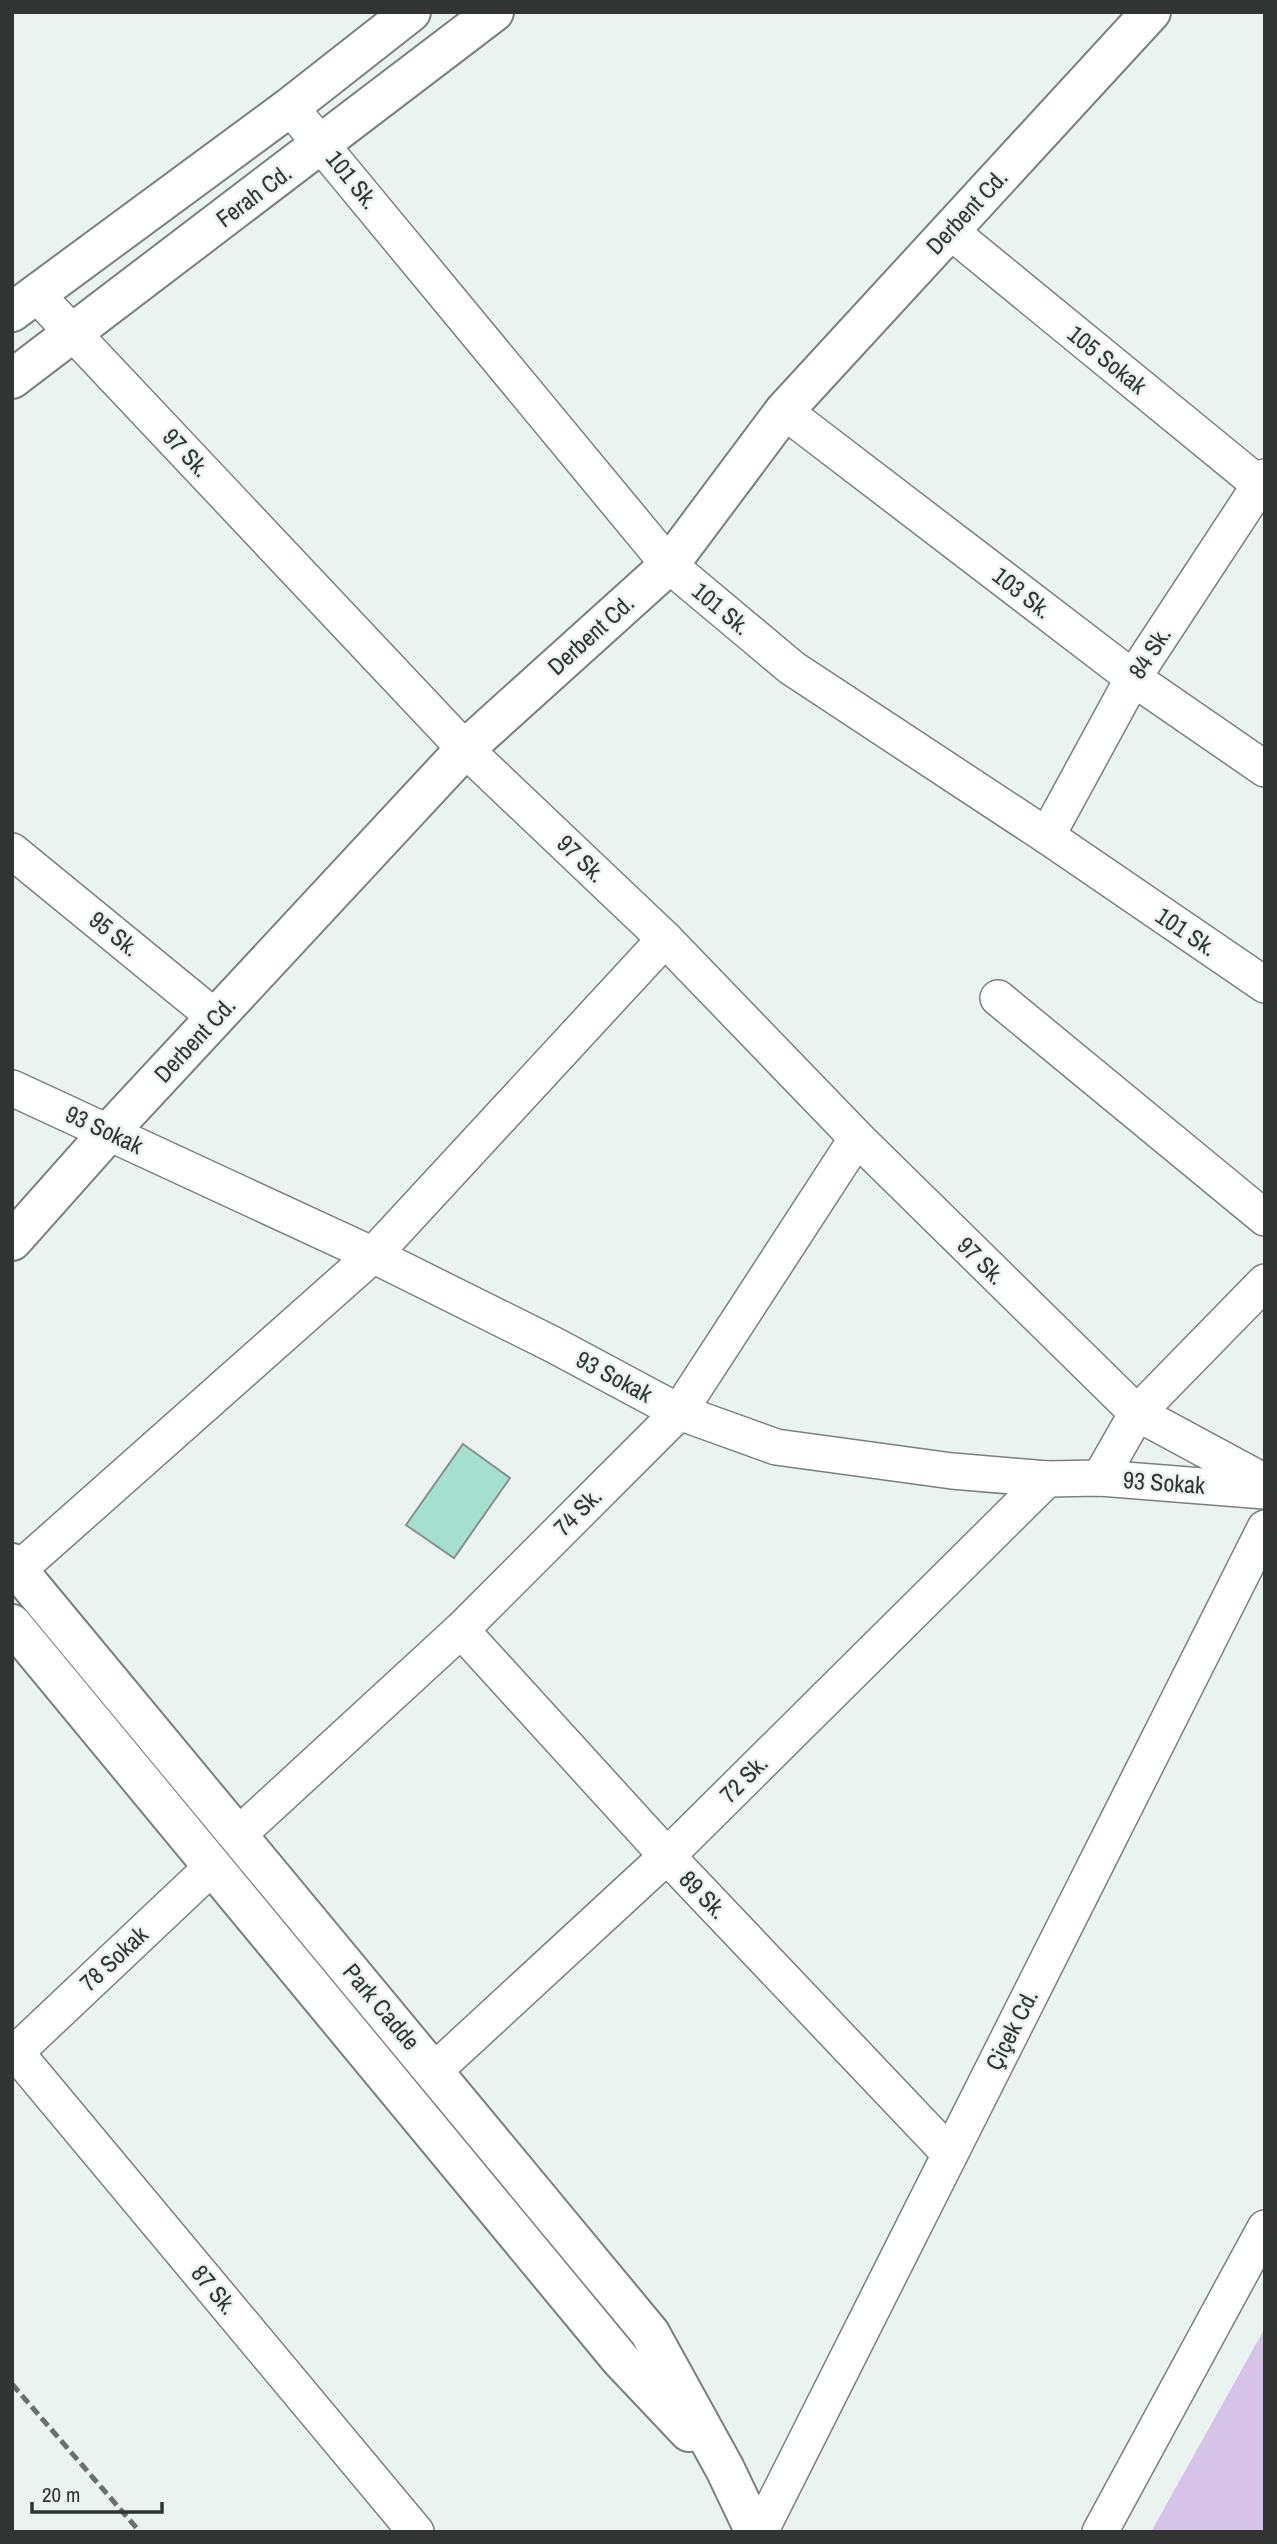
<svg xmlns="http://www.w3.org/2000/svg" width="1277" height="2544" viewBox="0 0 1277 2544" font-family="'Archivo Narrow',sans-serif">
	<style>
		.green { fill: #d7c3e9 }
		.building { fill: #a5e0ce; stroke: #888f8c; stroke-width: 2 }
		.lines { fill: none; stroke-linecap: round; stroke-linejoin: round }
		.street-casing { stroke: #79807d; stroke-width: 38 }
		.secondary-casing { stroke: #79807d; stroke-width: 42 }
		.street { stroke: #fff; stroke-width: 35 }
		.secondary { stroke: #fff; stroke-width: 38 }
		.rail { stroke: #6b706f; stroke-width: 5; stroke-dasharray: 10 5; stroke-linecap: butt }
		.labels { text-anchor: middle; stroke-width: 5; stroke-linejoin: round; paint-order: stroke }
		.street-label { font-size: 24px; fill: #313433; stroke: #ebf3f1 }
	</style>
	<rect width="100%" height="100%" fill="#ebf3f1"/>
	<path class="green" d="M 1265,2328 L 1265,2532 L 1151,2532 Z"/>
	<path class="building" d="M 463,1444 L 510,1478 L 454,1558 L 406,1525 Z"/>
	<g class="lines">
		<g class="street-casing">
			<g id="street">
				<path d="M 290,107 L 669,565 L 792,668 L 1047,836 L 1265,985"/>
				<path d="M 950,231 L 1265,489"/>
				<path d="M 36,294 L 465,749 L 665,939 L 857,1138 L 1137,1413 L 1265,1482"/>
				<path d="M 784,411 L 1133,678 L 1265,769"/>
				<path d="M 1047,836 L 1133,678 L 1265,477"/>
				<path d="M 12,851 L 216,1018"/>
				<path d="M 998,998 L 1265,1218"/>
				<path d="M 12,1088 L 373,1255 L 554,1345 L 679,1412 L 776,1447 L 952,1471 L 1047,1479 L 1100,1478 L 1265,1491"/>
				<path d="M 1100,1478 L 1137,1413 L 1265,1282"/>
				<path d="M 18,1570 L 373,1255 L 665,939"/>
				<path d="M 461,1630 L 667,1856 L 950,2154"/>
				<path d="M 238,1835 L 461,1630 L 679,1412 L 857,1138"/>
				<path d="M 12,2048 L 416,2532"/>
				<path d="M 16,2052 L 213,1866"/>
				<path d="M 434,2071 L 667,1856 L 1047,1479"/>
				<path d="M 760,2532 L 1265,1528"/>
				<path d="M 1100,2532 L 1265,2228"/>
			</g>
		</g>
		<g class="secondary-casing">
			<g id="secondary">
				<path d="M 12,312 L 290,107 L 411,12"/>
				<path d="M 12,379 L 494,12"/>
				<path d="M 12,1241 L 109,1132 L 465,749 L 669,565 L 784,411 L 1151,12"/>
				<path d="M 12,1563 L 650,2333 L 725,2469 L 755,2532"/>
				<path d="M 12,1624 L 620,2359 L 689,2432"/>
			</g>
		</g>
		<use href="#street" class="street"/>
		<use href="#secondary" class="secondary"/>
		<path class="rail" d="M 12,2384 L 140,2532"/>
	</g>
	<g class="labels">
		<g class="street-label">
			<text transform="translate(352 180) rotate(51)" y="8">101 Sk.</text>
			<text transform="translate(254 196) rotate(-37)" y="8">Ferah Cd.</text>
			<text transform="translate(967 212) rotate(-47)" y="8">Derbent Cd.</text>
			<text transform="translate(1107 360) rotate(39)" y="8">105 Sokak</text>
			<text transform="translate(186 453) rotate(47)" y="8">97 Sk.</text>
			<text transform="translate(1022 593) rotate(38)" y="8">103 Sk.</text>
			<text transform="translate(721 609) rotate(40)" y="8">101 Sk.</text>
			<text transform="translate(591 635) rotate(-42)" y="8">Derbent Cd.</text>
			<text transform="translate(1150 653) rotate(-57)" y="8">84 Sk.</text>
			<text transform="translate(581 859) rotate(44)" y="8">97 Sk.</text>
			<text transform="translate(1186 932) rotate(34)" y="8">101 Sk.</text>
			<text transform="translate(114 934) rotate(39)" y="8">95 Sk.</text>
			<text transform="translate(195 1040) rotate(-47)" y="8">Derbent Cd.</text>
			<text transform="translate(104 1130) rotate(25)" y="8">93 Sokak</text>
			<text transform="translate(981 1261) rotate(45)" y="8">97 Sk.</text>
			<text transform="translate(614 1377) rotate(28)" y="8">93 Sokak</text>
			<text transform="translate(1164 1483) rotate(4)" y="8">93 Sokak</text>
			<text transform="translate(578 1512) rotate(-45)" y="8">74 Sk.</text>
			<text transform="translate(744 1779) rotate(-45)" y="8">72 Sk.</text>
			<text transform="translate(703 1895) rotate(46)" y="8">89 Sk.</text>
			<text transform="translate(114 1959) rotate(-43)" y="8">78 Sokak</text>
			<text transform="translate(381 2007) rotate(50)" y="8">Park Cadde</text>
			<text transform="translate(1012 2030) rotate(-63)" y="8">Çiçek Cd.</text>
			<text transform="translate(214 2290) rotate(50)" y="8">87 Sk.</text>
		</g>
	</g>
	<rect width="1277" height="2544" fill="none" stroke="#313433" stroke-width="28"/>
	<path d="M32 2502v10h130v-10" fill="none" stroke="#313433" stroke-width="3.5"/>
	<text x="42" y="2502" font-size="21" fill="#313433" stroke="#ebf3f1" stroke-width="5" paint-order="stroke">20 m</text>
</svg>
